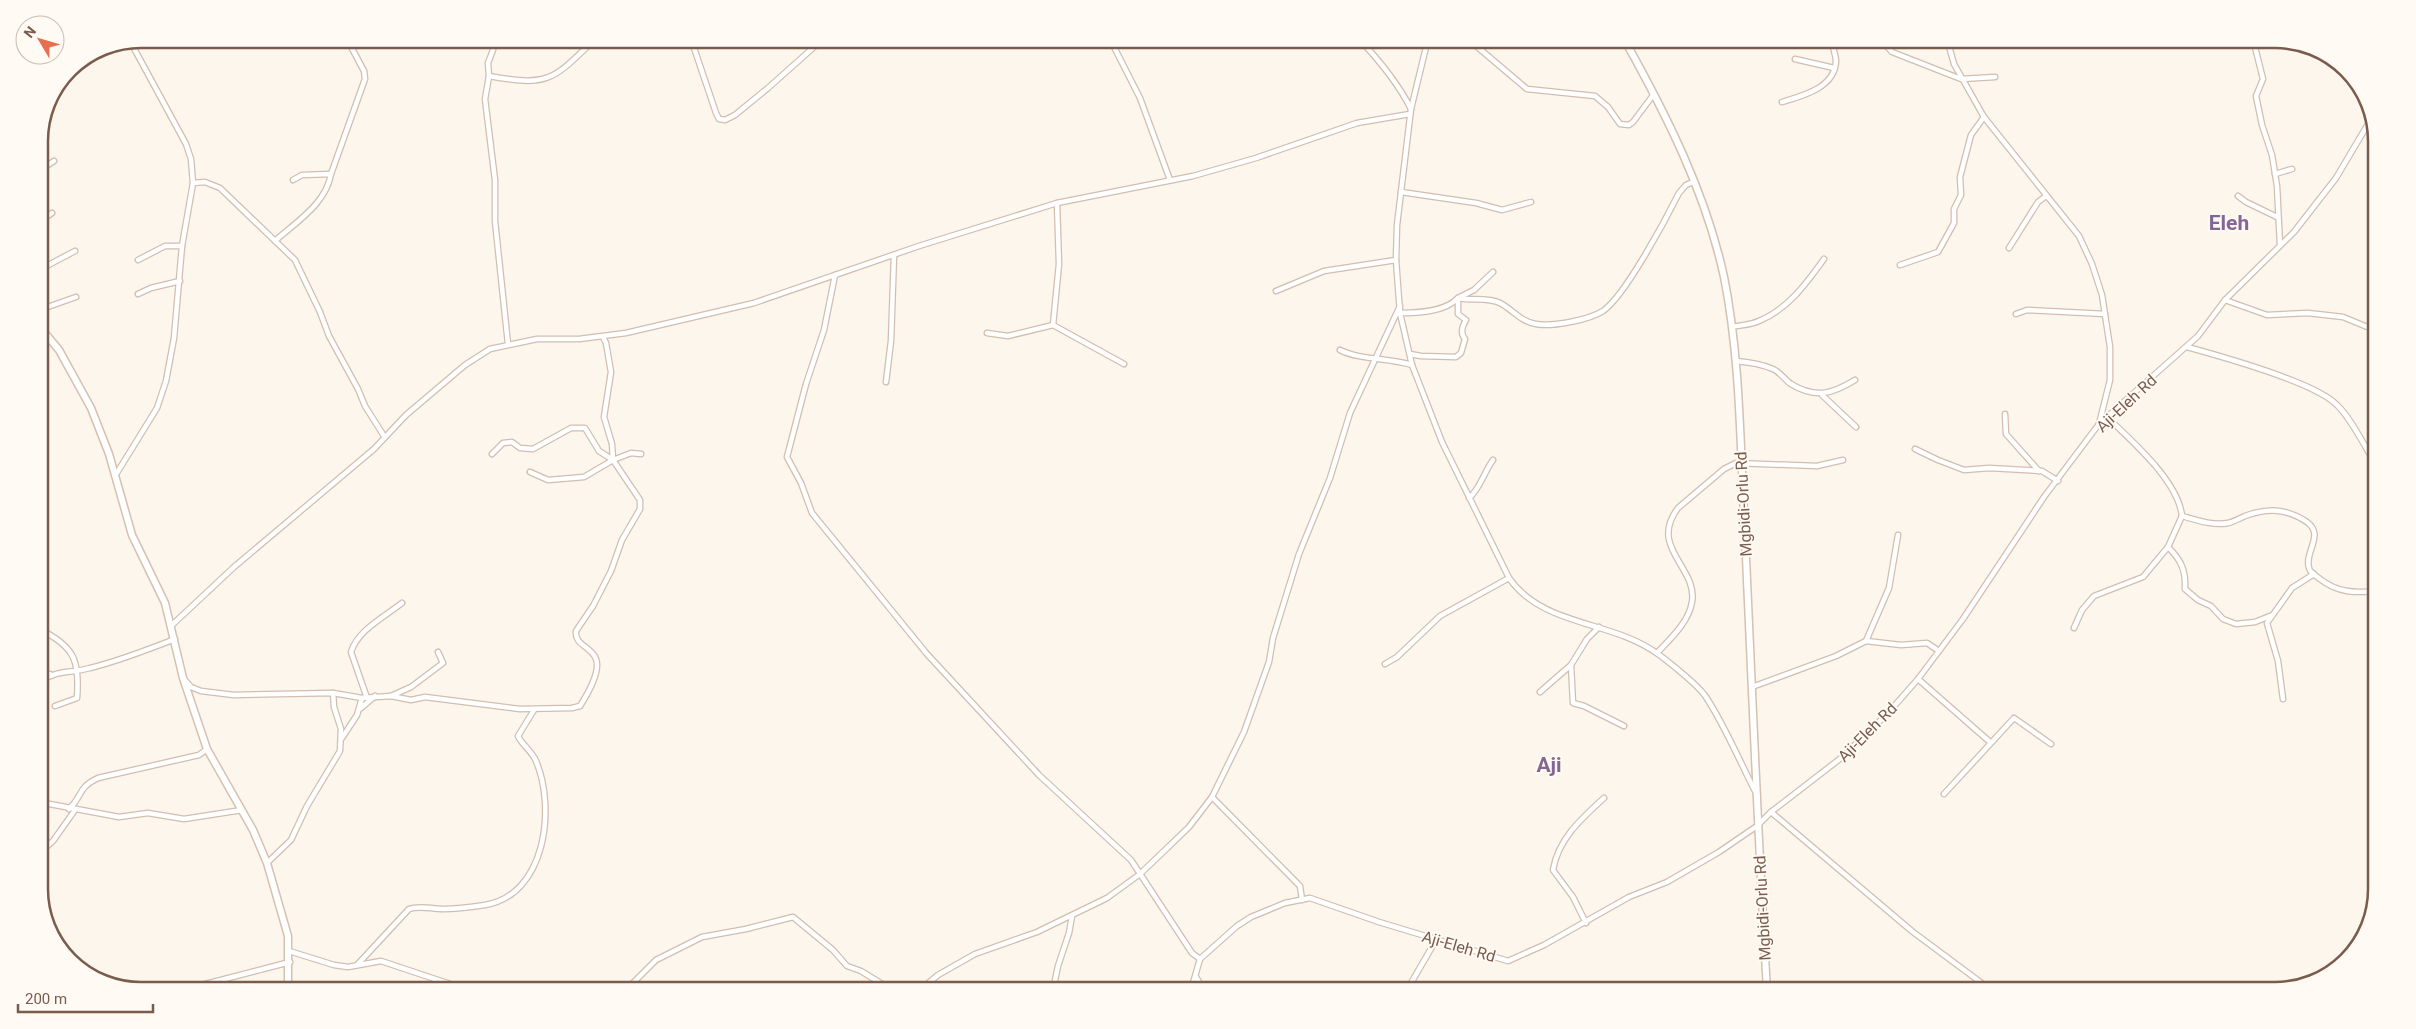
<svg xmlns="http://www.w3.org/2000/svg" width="2416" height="1029" viewBox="0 0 2416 1029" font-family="Roboto,sans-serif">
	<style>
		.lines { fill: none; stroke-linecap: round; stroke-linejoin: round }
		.street-casing { stroke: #d1beb0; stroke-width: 7 }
		.secondary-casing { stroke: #d6c0b0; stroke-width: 9 }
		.street { stroke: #fff; stroke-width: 4.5 }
		.secondary { stroke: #fff; stroke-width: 6 }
		.labels { text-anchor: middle; stroke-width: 4; stroke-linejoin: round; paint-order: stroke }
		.street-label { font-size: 16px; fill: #7a5c4d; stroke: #fffaf3 }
		.district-label { font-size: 21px; font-weight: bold; fill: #846695; stroke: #fffaf3 }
		.rim { fill: none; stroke: #7a5c4d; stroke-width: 2.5 }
	</style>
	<rect width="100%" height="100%" fill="#fdf6ec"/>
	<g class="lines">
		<g class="street-casing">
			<g id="street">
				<path d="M 493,39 L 493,50 L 488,63 L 489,76 L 485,99 L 495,180 L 495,221 L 508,344"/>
				<path d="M 691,39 L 716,113 L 719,119 L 725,120 L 735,115 L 768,88 L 823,39"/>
				<path d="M 1110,39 L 1140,98 L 1170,180"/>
				<path d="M 1359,39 C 1379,60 1398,83 1411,109"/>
				<path d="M 1428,39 L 1411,109 L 1397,225 L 1396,260 L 1400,313 L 1412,365 L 1442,442 L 1509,578 C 1543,627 1612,620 1658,654 C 1669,662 1699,686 1706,697 C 1725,726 1739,760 1755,791"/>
				<path d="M 1468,39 L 1527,89 L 1595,96 L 1608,107 L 1620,124 L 1629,125 L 1633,122 L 1654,94"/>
				<path d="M 1880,39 L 1892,52 L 1961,79 L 1995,77"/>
				<path d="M 1947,39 L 1954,64 L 1984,117 L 2079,236 L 2092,264 L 2102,295 L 2110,347 L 2110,380 L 2099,424"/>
				<path d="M 2253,39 L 2263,79 L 2256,96 L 2262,125 L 2272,155 L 2277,186 L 2280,245"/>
				<path d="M 1795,59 L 1834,68"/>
				<path d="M 489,76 C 549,87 553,80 595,39"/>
				<path d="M 1782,102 C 1802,96 1835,88 1836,61 C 1836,53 1830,47 1836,39"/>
				<path d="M 39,164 L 48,165 L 54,161"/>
				<path d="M 331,174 L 365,79 L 364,71 L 347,39"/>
				<path d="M 2275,174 L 2292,169"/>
				<path d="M 193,183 L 205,182 L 220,188 L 295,260 L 320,312 L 329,336 L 358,389 L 365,406 L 384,436"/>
				<path d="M 1401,192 L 1476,203 L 1502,210 L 1531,202"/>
				<path d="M 2238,196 L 2246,202 L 2277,217"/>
				<path d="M 1057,203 L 1059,264 L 1053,325 L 1124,364"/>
				<path d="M 39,222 L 52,213"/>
				<path d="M 275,241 C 296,222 326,204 331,174 L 302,175 L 293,180"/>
				<path d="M 2009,248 L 2038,202 L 2046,196"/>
				<path d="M 138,260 L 165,246 L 182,246"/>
				<path d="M 1900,265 L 1938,252 L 1954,223 L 1954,209 L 1961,195 L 1960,177 L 1971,135 L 1984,117"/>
				<path d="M 39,270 L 75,251"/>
				<path d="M 835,275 L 824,330 L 806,384 L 787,457 L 801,483 L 812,513 L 927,654 L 1039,775 L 1131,860 L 1192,953 L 1200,959"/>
				<path d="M 1276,291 L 1324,271 L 1396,260"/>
				<path d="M 138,294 L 151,288 L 180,281"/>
				<path d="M 2225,300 L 2267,315 L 2308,313 L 2343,317 L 2377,331"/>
				<path d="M 39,310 L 76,297"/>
				<path d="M 1400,313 C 1418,313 1445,312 1458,298 C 1471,301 1488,297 1500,303 C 1512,309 1521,322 1536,324 C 1552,327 1589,320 1603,311 C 1625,296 1666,219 1679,193 L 1686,185 L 1693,182"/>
				<path d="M 2016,314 L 2027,310 L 2105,314"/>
				<path d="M 1732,327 C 1740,325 1751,325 1759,321 C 1788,309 1806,284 1824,259"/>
				<path d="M 987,333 L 1008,336 L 1053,325"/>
				<path d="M 2187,347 C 2220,356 2316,383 2337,405 C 2352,419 2365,448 2377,466"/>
				<path d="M 1340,350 C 1360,360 1389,358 1412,365"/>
				<path d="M 1410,354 L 1421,356 L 1456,357 L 1461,353 L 1465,339 C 1460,333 1462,327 1466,320 L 1458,314 L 1458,298 L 1474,290 L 1493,272"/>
				<path d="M 1736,361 C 1748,362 1761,364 1773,369 C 1780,372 1785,380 1791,384 C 1816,399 1832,394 1855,380"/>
				<path d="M 886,382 L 891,341 L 894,255"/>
				<path d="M 1822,395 L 1856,427"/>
				<path d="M 2005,414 L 2006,434 L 2039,471"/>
				<path d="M 2108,418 C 2133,442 2178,481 2182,516 C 2196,520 2213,526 2228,523 C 2234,522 2240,518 2245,516 C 2268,508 2286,508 2307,522 C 2325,535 2304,552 2309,568 C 2310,573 2316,576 2320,579 C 2338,593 2355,593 2377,591"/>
				<path d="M 1915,449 L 1938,460 L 1964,470 L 1989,468 L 2042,471 L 2058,481"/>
				<path d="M 492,454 L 503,443 L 512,442 L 520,448 L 533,449 L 571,428 L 585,428 L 599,451 L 613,460 L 631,453 L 641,454"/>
				<path d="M 530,472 L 548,480 L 584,477 L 613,460"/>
				<path d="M 115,476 L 157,408 L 166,381 L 174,338 L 182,246 L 193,183 L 191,159 L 186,144 L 130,41"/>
				<path d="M 1469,498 C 1480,489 1484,472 1493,460"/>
				<path d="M 2182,516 L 2168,547 C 2181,560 2186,570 2185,589 L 2198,600 L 2211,606 L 2223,619 L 2236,624 L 2255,622 L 2270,616"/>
				<path d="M 172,625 L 234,567 L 374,449 L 406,415 L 465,365 L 490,349 L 537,339 L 579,339 L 626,333 L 754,303 L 919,246 L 1057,203 L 1193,176 L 1256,158 L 1357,123 L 1410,114"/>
				<path d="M 2074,628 L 2082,610 L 2094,596 L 2143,577 L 2168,547"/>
				<path d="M 39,629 C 74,646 80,660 77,698 L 55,706"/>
				<path d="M 1866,641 L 1889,588 L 1898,535"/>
				<path d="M 1657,653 C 1670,639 1689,622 1692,602 C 1698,567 1648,548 1678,508 L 1724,469 L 1736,463 L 1817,466 L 1843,460"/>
				<path d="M 1385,664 L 1397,657 L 1440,616 L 1509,578"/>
				<path d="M 1571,665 L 1573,703 L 1584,706 L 1624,726"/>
				<path d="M 39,675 L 50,674"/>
				<path d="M 184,679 L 191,687 L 201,691 L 234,695 L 333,693 L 362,698 L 391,696 L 411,700 L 425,697 L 520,709 L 572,708 L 580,706 C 587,695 601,672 596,659 C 592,647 574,645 576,631 L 593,606 L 611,571 L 622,540 L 640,509 L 640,500 L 613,460 L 612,444 L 604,417 L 611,372 L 606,343 L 603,337"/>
				<path d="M 1918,679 L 1990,742"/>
				<path d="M 39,682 C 59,669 69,674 90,668 C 119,661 147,650 175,639"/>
				<path d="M 1752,687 L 1836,656 L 1866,641 L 1901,645 L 1927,643 L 1939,651"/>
				<path d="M 1540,692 L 1571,665 L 1587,639 L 1599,627"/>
				<path d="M 391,696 L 411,687 L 443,663 L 438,652"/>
				<path d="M 367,698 L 351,652 C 358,630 384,617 402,603"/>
				<path d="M 2283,699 L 2278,661 L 2267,623 L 2292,588 L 2314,574"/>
				<path d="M 361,708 L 375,696"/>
				<path d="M 342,738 L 357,715 L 362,698"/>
				<path d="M 1944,794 L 2014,718 L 2051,744"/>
				<path d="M 1212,797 L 1300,886 L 1302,900"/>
				<path d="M 39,802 L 119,817 L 148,813 L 184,819 L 242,810"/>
				<path d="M 69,809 C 83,796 77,788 98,778 L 199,755 L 207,749"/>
				<path d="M 1771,812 L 1913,932 L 1991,990"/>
				<path d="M 39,853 L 53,841 L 75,810"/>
				<path d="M 267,863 L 291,840 L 307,806 L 340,751 L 341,729 L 334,707 L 333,693"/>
				<path d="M 1586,923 L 1573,897 L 1553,870 C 1558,839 1582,818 1604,798"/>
				<path d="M 289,951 L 334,965 L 348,967 L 381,961 L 468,990"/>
				<path d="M 357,965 L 409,909 C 420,905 431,909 443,909 C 457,909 472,907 485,905 C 546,895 556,808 536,761 C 532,751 522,745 518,736 L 534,710"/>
				<path d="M 1196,977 L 1204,990"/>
				<path d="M 182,990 L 290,962"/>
				<path d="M 626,990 L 656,960 L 702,937 L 746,929 L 793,917 L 833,950 L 847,966 L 861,971 L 892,990"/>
				<path d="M 920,990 L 938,975 L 975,954 L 1037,932 L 1107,898 L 1140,874 L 1162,853 L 1189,827 L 1212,797 L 1244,732 L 1269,662 L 1273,638 L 1299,554 L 1330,478 L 1350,413 L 1400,306"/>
				<path d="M 1053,990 L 1058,966 L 1069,933 L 1072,916"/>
				<path d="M 1191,990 L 1200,959 L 1237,926 L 1251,917 L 1285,903 L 1310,898 L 1379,922 L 1508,961 L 1544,945 L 1629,897 L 1667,882 L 1719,852 L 1757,826 L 1771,812 L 1841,758 L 1889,712 L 1918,679 L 1963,619 L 2044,497 L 2099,424 L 2198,336 L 2225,300 L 2294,232 L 2336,178 L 2371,119"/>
				<path d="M 1407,990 L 1436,940"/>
			</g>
		</g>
		<g class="secondary-casing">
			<g id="secondary">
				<path d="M 1624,39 C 1666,114 1706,193 1724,277 C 1741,362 1740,450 1745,536 C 1752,687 1758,839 1767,990"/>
				<path d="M 39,326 L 59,350 L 91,408 L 109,454 L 132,535 L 165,603 L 183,678 L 207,749 L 253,830 L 267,863 L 288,936 L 288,990"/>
			</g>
		</g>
		<use href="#street" class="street"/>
		<use href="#secondary" class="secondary"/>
	</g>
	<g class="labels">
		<g class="street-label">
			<text transform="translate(2126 403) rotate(-43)" y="6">Aji-Eleh Rd</text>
			<text transform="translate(1743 504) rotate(-93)" y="6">Mgbidi-Orlu Rd</text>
			<text transform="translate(1867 732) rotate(-45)" y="6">Aji-Eleh Rd</text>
			<text transform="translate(1762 908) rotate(-93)" y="6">Mgbidi-Orlu Rd</text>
			<text transform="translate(1459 946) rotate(16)" y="6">Aji-Eleh Rd</text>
		</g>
		<g class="district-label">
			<text x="2229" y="230">Eleh</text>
			<text x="1549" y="772">Aji</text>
		</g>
	</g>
	<path d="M0 0H2416V1029H0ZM141 48H2275A93 93 0 0 1 2368 141V889A93 93 0 0 1 2275 982H141A93 93 0 0 1 48 889V141A93 93 0 0 1 141 48Z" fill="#fffaf3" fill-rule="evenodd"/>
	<path class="rim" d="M141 48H2275A93 93 0 0 1 2368 141V889A93 93 0 0 1 2275 982H141A93 93 0 0 1 48 889V141A93 93 0 0 1 141 48Z"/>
	<g transform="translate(40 40) rotate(308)"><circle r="24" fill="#fffaf3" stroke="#cabbb1"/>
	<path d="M0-4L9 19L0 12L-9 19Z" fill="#e76f51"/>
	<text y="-8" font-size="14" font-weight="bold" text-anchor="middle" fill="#7a5c4d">N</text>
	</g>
	<path d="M18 1004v8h135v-8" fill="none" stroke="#7a5c4d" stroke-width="2.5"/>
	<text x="25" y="1004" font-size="15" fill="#7a5c4d" stroke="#fffaf3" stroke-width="4" paint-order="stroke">200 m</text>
</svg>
